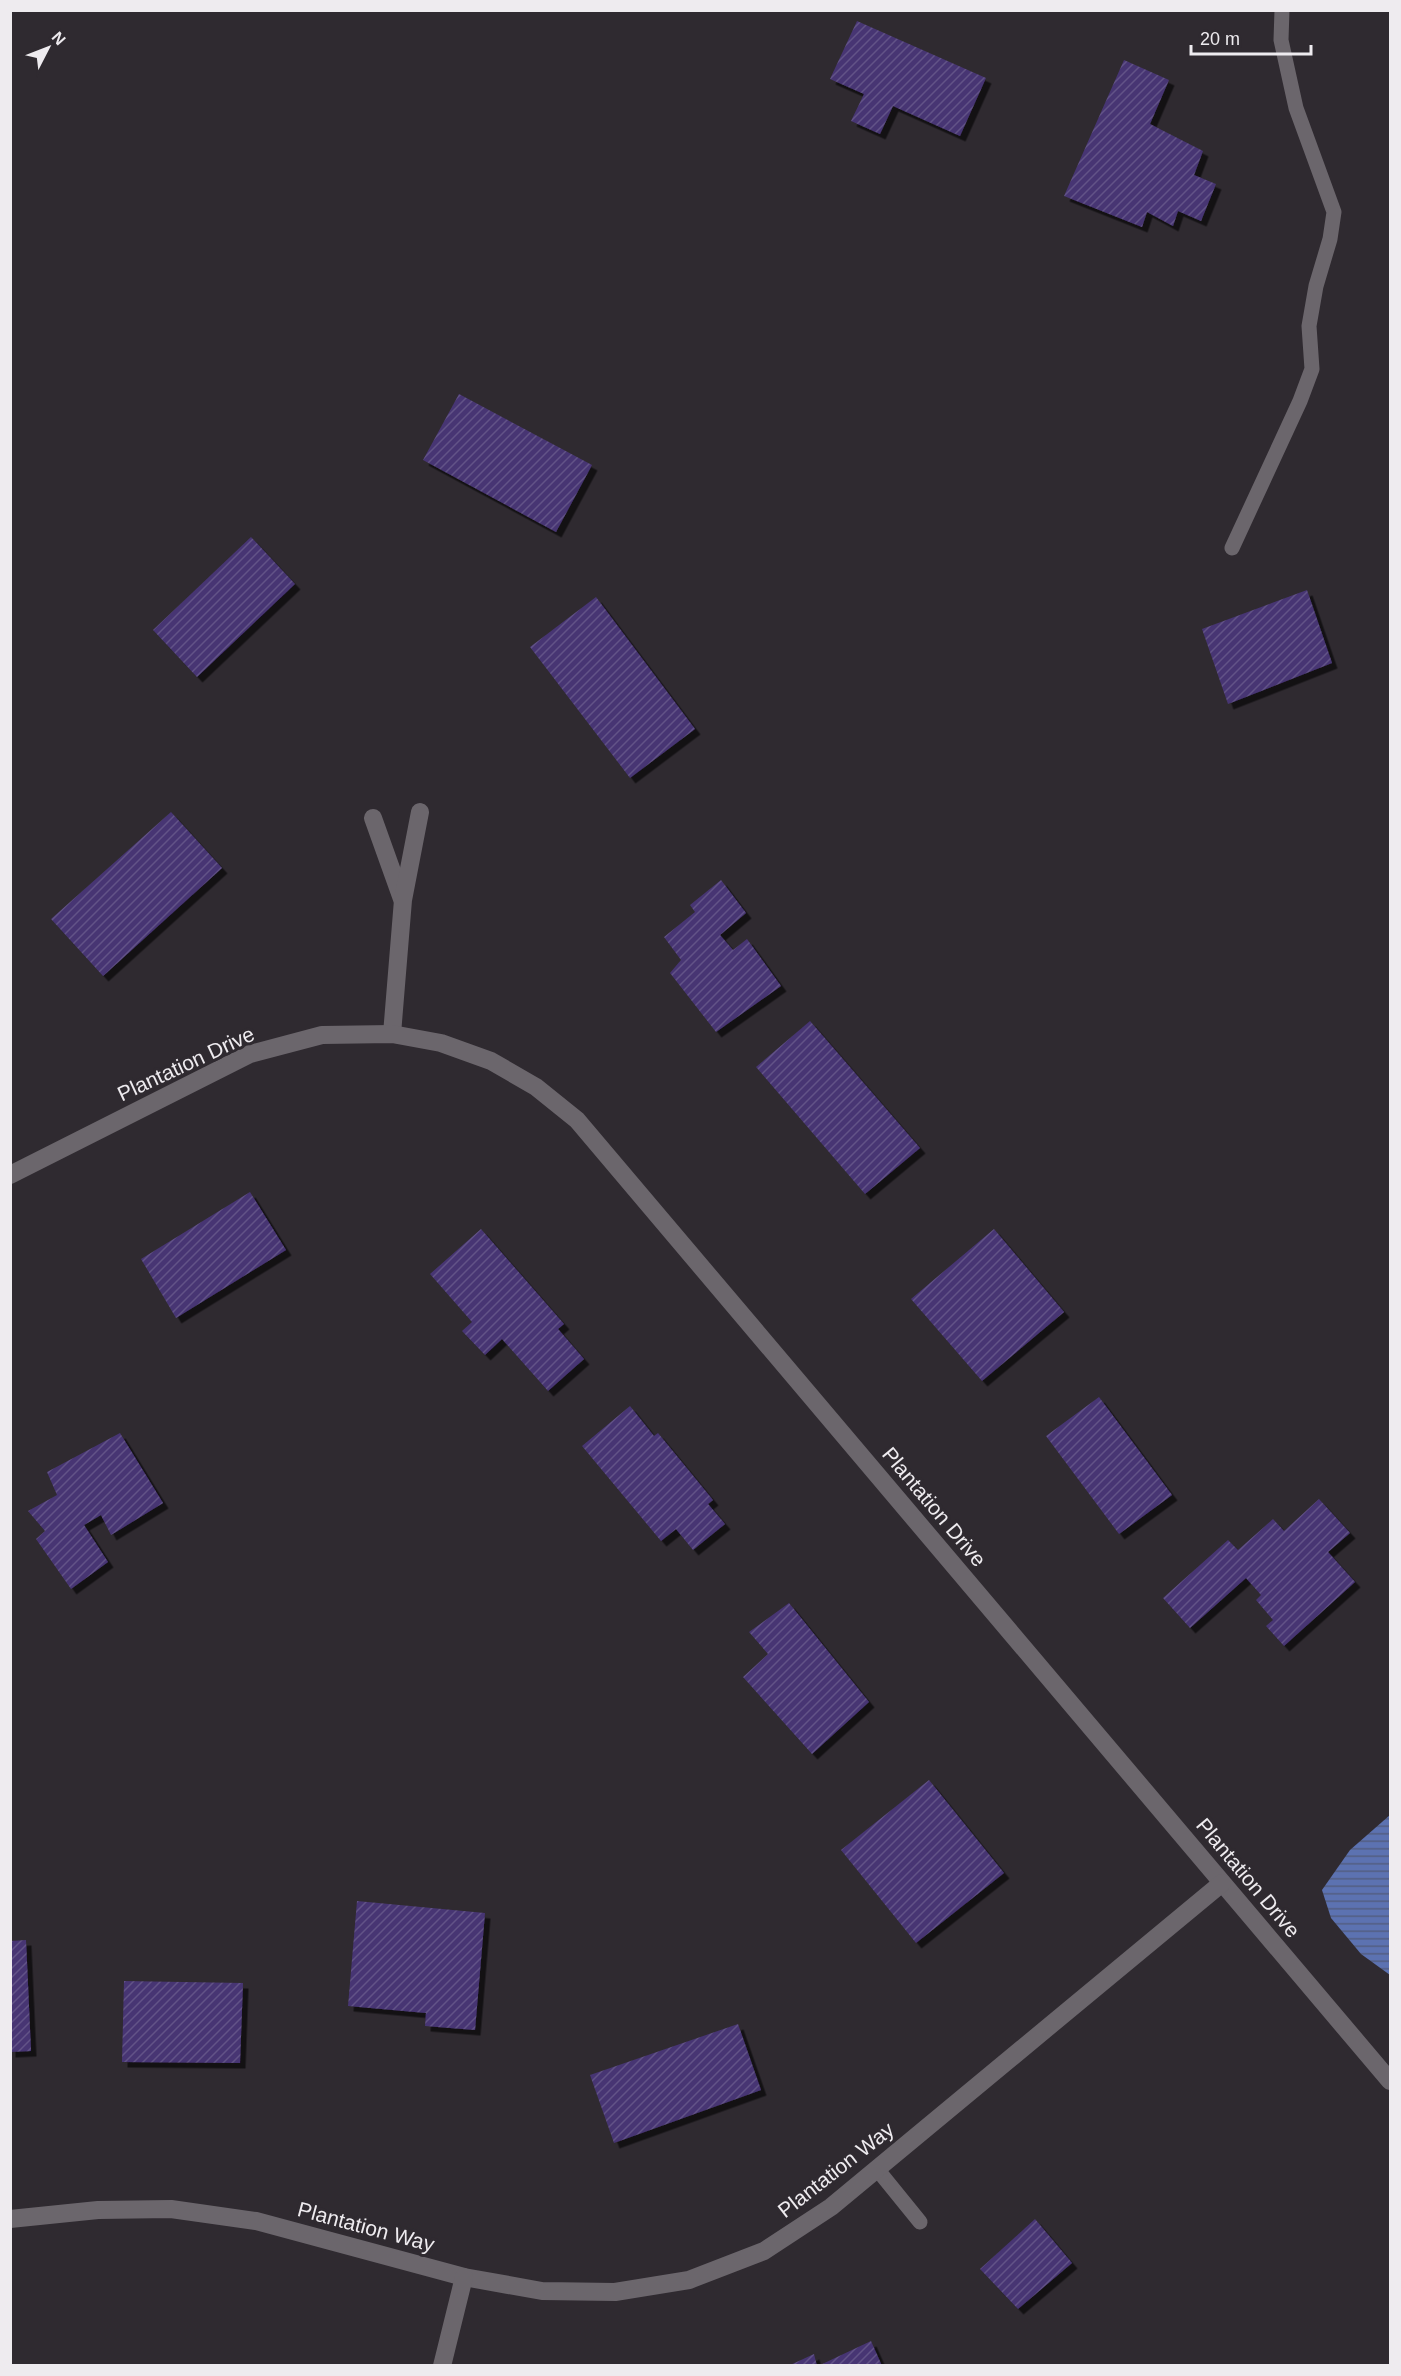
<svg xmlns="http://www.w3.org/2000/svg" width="1401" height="2376" viewBox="0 0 1401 2376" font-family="Arial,sans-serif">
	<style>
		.water { fill: url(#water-rules) }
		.building { fill: url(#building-hatch); filter: url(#shadow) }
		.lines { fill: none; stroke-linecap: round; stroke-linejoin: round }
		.lane { stroke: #6b666c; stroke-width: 15 }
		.street { stroke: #6b666c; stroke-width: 18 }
		.labels { text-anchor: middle; stroke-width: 6; stroke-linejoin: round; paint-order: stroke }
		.street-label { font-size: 21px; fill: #eeebef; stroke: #2f2a30 }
	</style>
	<defs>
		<pattern id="water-rules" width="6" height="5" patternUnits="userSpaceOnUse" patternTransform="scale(1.5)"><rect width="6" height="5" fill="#5c72b1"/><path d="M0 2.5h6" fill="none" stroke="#535e82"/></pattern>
		<pattern id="building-hatch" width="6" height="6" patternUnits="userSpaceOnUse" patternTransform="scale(1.5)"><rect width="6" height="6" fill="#473573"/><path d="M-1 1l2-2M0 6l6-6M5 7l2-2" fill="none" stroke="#625287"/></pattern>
		<filter id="shadow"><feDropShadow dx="5.5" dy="5.5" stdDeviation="0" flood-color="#0009"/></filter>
	</defs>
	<rect width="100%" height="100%" fill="#2f2a30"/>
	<path class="water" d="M 1390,1815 L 1390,1975 L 1361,1954 L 1331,1918 L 1322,1890 L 1350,1850 Z"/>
	<g class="building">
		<path d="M 857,21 L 986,78 L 960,136 L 893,106 L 880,134 L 851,121 L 864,94 L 830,79 Z"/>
		<path d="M 1124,60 L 1169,80 L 1150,124 L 1203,151 L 1194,175 L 1216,184 L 1201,221 L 1178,211 L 1173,226 L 1147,212 L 1142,227 L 1064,196 Z"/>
		<path d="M 459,394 L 592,465 L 556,532 L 423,460 Z"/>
		<path d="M 251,537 L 295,584 L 197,677 L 153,630 Z"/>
		<path d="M 1307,590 L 1332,663 L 1228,704 L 1202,629 Z"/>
		<path d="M 596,597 L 695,729 L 630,778 L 530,647 Z"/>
		<path d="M 171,812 L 222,868 L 103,976 L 51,919 Z"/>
		<path d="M 721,880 L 746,913 L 720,935 L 733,950 L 747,939 L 781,986 L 716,1032 L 670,973 L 681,960 L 664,937 L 695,912 L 690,905 Z"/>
		<path d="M 810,1021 L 920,1148 L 865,1194 L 756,1067 Z"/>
		<path d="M 250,1192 L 286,1250 L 176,1318 L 141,1259 Z"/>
		<path d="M 481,1229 L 564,1324 L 558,1329 L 584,1359 L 548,1391 L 502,1339 L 485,1355 L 462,1331 L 472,1322 L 430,1274 Z"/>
		<path d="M 994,1229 L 1064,1312 L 982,1381 L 911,1299 Z"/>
		<path d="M 1099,1397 L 1172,1495 L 1119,1534 L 1046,1436 Z"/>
		<path d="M 630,1406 L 654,1436 L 658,1433 L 713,1500 L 708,1504 L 725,1524 L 693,1550 L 676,1529 L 661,1541 L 582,1446 Z"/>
		<path d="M 120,1433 L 163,1503 L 111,1535 L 101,1515 L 84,1525 L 108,1562 L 71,1589 L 36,1539 L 45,1531 L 28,1511 L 57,1495 L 47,1472 Z"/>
		<path d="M 1319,1499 L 1350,1533 L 1328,1552 L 1355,1582 L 1284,1646 L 1266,1626 L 1273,1620 L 1256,1600 L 1261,1595 L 1246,1578 L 1190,1628 L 1163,1598 L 1228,1540 L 1238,1550 L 1273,1519 L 1284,1531 Z"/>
		<path d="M 789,1603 L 869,1702 L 812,1754 L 743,1677 L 768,1654 L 749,1632 Z"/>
		<path d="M 929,1780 L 1004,1873 L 916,1943 L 841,1850 Z"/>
		<path d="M 357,1901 L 485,1913 L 475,2030 L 425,2026 L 426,2013 L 348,2006 Z"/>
		<path d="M 26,1940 L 31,2051 L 10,2052 L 10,1941 Z"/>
		<path d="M 124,1981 L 243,1983 L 240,2063 L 122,2062 Z"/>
		<path d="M 738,2024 L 761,2090 L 614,2143 L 590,2075 Z"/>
		<path d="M 1035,2219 L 1072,2263 L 1018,2309 L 980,2269 Z"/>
		<path d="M 871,2341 L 882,2366 L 818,2366 Z"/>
		<path d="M 814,2354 L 817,2366 L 788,2366 Z"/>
	</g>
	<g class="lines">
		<g class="lane">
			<path d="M 1232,548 L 1300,401 L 1312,369 L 1309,326 L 1316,286 L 1330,239 L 1334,212 L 1296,108 L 1281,40 L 1282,10"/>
			<path d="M 877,2169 L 920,2222"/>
		</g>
		<g class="street">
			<path d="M 373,818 L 402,899"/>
			<path d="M 392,1034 L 403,900 L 420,812"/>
			<path d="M 10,1175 L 250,1054 L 322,1035 L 392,1034 L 441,1043 L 491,1061 L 536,1087 L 577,1120 L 1390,2081"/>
			<path d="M 10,2219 L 98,2210 L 171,2209 L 256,2221 L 464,2277 L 542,2291 L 615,2292 L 689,2280 L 764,2251 L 831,2207 L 1222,1883"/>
			<path d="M 442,2366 L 464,2277"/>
		</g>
	</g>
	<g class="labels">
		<g class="street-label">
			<text transform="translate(186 1064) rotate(-25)" y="7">Plantation Drive</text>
			<text transform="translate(934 1507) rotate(50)" y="7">Plantation Drive</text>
			<text transform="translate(1248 1878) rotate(50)" y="7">Plantation Drive</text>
			<text transform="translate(836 2170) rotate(-38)" y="7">Plantation Way</text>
			<text transform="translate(366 2227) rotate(15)" y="7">Plantation Way</text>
		</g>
	</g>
	<rect width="1401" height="2376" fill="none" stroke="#eeebef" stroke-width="24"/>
	<g transform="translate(48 48) rotate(48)" stroke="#2f2a30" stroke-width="4.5" paint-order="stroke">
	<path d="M0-4.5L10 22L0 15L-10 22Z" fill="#eeebef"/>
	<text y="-9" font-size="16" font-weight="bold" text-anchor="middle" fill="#eeebef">N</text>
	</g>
	<path d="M1191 45v9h120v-9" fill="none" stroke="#eeebef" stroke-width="3"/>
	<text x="1200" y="45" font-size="18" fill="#eeebef" stroke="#2f2a30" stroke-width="4.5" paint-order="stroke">20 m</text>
</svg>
